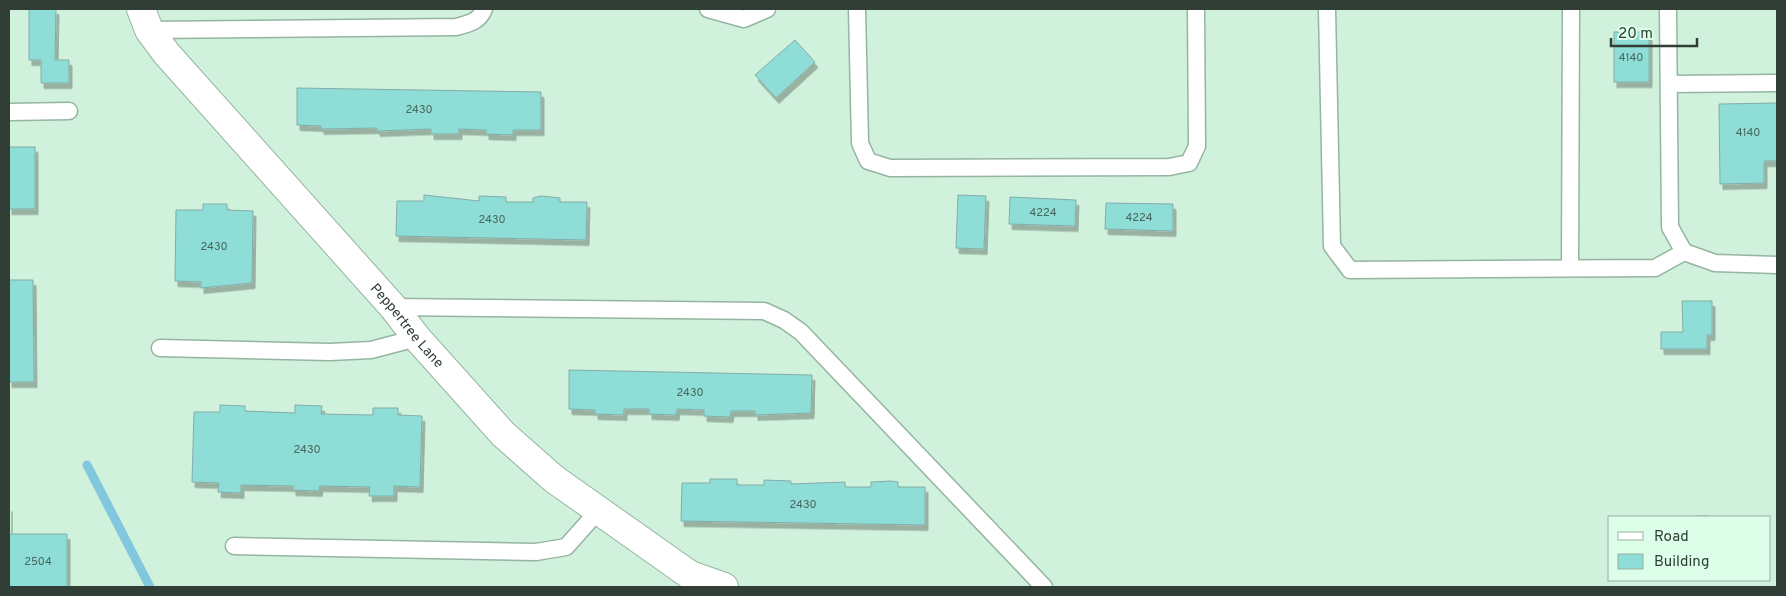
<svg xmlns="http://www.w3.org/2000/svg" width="1786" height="596" viewBox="0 0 1786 596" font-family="Overpass,sans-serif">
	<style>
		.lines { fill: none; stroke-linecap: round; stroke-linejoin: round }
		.stream { stroke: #81c8df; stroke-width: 9 }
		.building { fill: #8eddd6; stroke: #83aca8; filter: url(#shadow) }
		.lane-casing { stroke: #95b5a1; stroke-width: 19 }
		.street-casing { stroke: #95b5a1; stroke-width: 30 }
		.lane { stroke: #fff; stroke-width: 16 }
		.street { stroke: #fff; stroke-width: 28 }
		.labels { text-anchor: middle; stroke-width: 5; stroke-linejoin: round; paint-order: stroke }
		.number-label { font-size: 11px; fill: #48665d }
		.street-label { font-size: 14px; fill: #303e35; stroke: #ddffe9 }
	</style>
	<defs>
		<filter id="shadow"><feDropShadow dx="3" dy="5.5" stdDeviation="0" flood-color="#0004"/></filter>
	</defs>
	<rect width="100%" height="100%" fill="#d0f1dc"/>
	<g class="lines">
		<path class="stream" d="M 87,465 L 150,587"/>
	</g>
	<g class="building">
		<path d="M 29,9 L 56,9 L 55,60 L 69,60 L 69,83 L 41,83 L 41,60 L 29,60 Z"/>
		<rect x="1614" y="32" width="35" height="50"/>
		<path d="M 795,40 L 815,62 L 776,98 L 755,75 Z"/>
		<path d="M 297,88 L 541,92 L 541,130 L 513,130 L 513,135 L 486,134 L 486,130 L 459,129 L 459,134 L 431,134 L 431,129 L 377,131 L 377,128 L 321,129 L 321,126 L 297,125 Z"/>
		<path d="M 1777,103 L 1777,161 L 1764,161 L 1764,183 L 1720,184 L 1719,104 Z"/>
		<rect x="9" y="147" width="26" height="62"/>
		<path d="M 424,195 L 479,201 L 479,196 L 506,197 L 506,202 L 533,202 L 533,198 L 541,196 L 560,198 L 560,202 L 587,202 L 586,240 L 396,236 L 397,201 L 424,201 Z"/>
		<path d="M 958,195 L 986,196 L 984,249 L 956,248 Z"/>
		<path d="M 1010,197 L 1076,200 L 1075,226 L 1009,224 Z"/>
		<path d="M 1106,203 L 1173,204 L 1173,231 L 1105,229 Z"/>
		<path d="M 203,204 L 227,204 L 227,210 L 253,211 L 252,283 L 201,288 L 201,282 L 175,281 L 176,210 L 203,210 Z"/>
		<path d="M 9,280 L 33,280 L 34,382 L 9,382 Z"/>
		<path d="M 1682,301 L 1712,301 L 1712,335 L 1707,335 L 1707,349 L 1661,349 L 1661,332 L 1683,332 Z"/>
		<path d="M 569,370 L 812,375 L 811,413 L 755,415 L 755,411 L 731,411 L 730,417 L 704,416 L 704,410 L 677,409 L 676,415 L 649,414 L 649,409 L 624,409 L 624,415 L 595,414 L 595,410 L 569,409 Z"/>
		<path d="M 220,405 L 245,406 L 245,411 L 295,413 L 295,405 L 322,406 L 321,414 L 373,415 L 373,408 L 398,408 L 398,415 L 422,416 L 420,487 L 394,486 L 394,496 L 369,496 L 370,487 L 320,486 L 319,491 L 293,490 L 293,486 L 241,485 L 241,493 L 218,492 L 219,483 L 192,482 L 194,412 L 220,412 Z"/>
		<path d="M 710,479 L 737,479 L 737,485 L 764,485 L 764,480 L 791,481 L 791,484 L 845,482 L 845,487 L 871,487 L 871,482 L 891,481 L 898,482 L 898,487 L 925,487 L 925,525 L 681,521 L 682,483 L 710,483 Z"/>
		<path d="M 9,506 L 9,534 L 67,534 L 67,587 L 9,587 Z"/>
		<path d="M 1708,516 L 1708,517 L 1665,517 Z"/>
	</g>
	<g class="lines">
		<g class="lane-casing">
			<g id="lane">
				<path d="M 708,9 L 744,19 L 767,9"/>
				<path d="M 857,9 L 860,143 L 868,161 L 890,168 L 1169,167 L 1189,163 L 1197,146 L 1196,9"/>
				<path d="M 1327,9 L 1332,246 L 1350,270 L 1655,268 L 1684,252"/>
				<path d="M 1668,9 L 1670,227 L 1684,252 L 1715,263 L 1777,265"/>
				<path d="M 149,30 L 456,27 C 468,24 479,22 484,9"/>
				<path d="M 1669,84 L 1777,83"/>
				<path d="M 9,112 L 69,111"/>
				<path d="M 1570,268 L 1571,9"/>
				<path d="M 393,307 L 764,311 L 784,320 L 801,332 L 1044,587"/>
				<path d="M 160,348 L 330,352 L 371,350 L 417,338"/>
				<path d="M 234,546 L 536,552 L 566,547 L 599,510"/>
			</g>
		</g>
		<g class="street-casing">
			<g id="street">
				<path id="s1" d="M 141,9 L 149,30 L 166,53 L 393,307 L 417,338 L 503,434 L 554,479 L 690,575 L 724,587"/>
			</g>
		</g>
		<use href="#lane" class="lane"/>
		<use href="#street" class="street"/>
	</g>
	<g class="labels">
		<g class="number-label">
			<text x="1631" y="61">4140</text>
			<text x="419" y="113">2430</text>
			<text x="1748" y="136">4140</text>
			<text x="1043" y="216">4224</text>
			<text x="1139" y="221">4224</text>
			<text x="492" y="223">2430</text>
			<text x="214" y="250">2430</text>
			<text x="690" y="396">2430</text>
			<text x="307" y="453">2430</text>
			<text x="803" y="508">2430</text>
			<text x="38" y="565">2504</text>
		</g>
		<g class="street-label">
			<text dy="5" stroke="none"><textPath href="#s1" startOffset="415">Peppertree Lane</textPath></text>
		</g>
	</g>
	<rect width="1786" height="596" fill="none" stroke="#303e35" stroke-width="20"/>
	<rect x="1608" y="516" width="162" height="65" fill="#ddffe9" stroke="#98b2a1"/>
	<rect x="1618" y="532" width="25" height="8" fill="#ffffff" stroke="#98b2a1"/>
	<text x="1654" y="541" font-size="15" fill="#303e35">Road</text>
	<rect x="1618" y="554" width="25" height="15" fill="#8eddd6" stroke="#98b2a1"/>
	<text x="1654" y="566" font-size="15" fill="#303e35">Building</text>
	<path d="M1611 38v8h86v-8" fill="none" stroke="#303e35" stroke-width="2.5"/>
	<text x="1618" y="38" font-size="15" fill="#303e35" stroke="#ddffe9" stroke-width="4" paint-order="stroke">20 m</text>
</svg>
